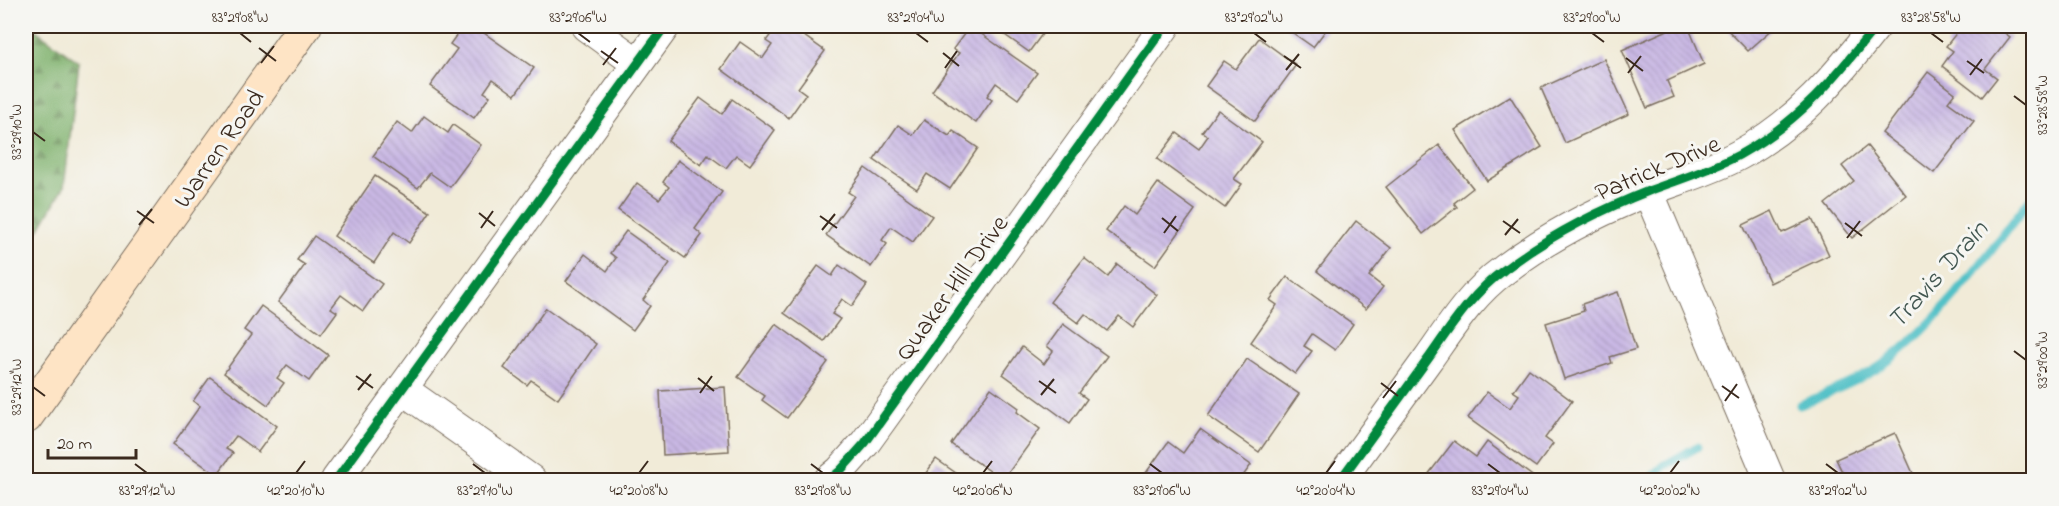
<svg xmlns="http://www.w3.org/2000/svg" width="2059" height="506" viewBox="0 0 2059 506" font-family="'Indie Flower',sans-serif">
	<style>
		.forest { fill: url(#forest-firs); stroke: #5c6d44; stroke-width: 1.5 }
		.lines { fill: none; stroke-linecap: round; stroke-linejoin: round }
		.stream { stroke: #53c1c7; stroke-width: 9 }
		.building { fill: url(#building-back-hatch) }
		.minor-casing { stroke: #7b6e5f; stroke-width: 32 }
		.secondary-casing { stroke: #7b6e5f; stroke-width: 35 }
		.minor { stroke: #fff; stroke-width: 30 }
		.secondary { stroke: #fee4c5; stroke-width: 33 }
		.cycleway-casing { stroke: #f6f6f2; stroke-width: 13 }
		.cycleway { stroke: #00873e; stroke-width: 9 }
		.ticks { fill: none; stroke: #3b2a1e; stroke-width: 2 }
		.labels { text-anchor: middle; stroke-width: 6; stroke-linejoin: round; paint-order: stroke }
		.street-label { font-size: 26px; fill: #3b2a1e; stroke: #f6f6f2 }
		.water-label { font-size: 27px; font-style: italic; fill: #425751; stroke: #f6f6f2 }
		.neatline { fill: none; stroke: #3b2a1e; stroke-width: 2 }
		.ticks-label { font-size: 15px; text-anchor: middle; fill: #3b2a1e }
	</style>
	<defs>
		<pattern id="forest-firs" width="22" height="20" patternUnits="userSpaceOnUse" patternTransform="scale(1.5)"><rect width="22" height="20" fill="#7db06a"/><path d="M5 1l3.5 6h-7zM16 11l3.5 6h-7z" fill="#688f57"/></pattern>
		<pattern id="building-back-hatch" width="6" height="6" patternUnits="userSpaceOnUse" patternTransform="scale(1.5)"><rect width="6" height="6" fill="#c9b8e4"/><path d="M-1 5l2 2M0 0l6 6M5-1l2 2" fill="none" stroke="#ae9ec3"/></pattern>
	</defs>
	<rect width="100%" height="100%" fill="#f6f6f2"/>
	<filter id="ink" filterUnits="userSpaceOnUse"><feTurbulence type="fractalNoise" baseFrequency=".0167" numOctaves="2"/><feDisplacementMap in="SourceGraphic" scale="12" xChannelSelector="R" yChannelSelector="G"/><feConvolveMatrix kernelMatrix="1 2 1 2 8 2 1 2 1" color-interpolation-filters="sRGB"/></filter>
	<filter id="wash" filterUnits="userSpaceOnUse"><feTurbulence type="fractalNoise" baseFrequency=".008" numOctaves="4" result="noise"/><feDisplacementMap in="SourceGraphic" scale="24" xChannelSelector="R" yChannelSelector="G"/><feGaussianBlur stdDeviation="1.35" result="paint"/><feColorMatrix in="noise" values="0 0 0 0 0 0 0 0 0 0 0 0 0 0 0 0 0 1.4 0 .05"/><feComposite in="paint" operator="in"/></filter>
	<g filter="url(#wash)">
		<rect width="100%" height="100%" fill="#f1ebd8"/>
		<path class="forest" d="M 26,26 L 30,26 L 79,62 L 64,187 L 26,252 Z"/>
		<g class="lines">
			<g class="stream">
				<path d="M 1800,405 C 1832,391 1866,379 1893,357 C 1947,314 1992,249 2034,194"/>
				<path d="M 1649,480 L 1664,466 L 1697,447"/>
			</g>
		</g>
		<g id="blocks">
			<g class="building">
				<path d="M 463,26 L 474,26 L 534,68 L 515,95 L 493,79 L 484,92 L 490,96 L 474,118 L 430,86 L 457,49 L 450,44 Z"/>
				<path d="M 777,26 L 790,26 L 825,51 L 798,88 L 806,94 L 789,118 L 721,69 L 740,42 L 763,58 L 772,45 L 766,41 Z"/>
				<path d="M 819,26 L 834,26 L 829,33 Z"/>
				<path d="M 970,26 L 1037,73 L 1018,99 L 996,83 L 987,96 L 992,100 L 976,123 L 932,91 L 959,53 L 953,49 Z"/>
				<path d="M 992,26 L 1039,26 L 1037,29 L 1043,33 L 1029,52 Z"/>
				<path d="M 1283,26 L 1329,26 L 1313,47 Z"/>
				<path d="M 1677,26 L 1688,26 L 1704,64 L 1667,81 L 1674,97 L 1647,108 L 1622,50 Z"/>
				<path d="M 1724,26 L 1776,26 L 1748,51 Z"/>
				<path d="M 1962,26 L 1995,26 L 2010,37 L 1985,69 L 1997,78 L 1982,97 L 1942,66 L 1953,51 L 1946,46 Z"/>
				<path d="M 1259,38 L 1296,65 L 1255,121 L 1206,86 L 1224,61 L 1236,69 Z"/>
				<path d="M 1604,59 L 1629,114 L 1565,143 L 1541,88 Z"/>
				<path d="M 1928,72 L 1955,93 L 1948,102 L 1974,121 L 1934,173 L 1882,133 Z"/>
				<path d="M 1510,96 L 1542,147 L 1487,181 L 1455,130 Z"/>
				<path d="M 700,98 L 722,114 L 732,99 L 775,130 L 750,165 L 736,155 L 726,168 L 708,155 L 701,165 L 668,141 Z"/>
				<path d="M 1218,110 L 1262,142 L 1234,179 L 1242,184 L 1225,208 L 1157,159 L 1177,133 L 1199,149 L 1208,136 L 1202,132 Z"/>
				<path d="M 424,116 L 448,133 L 453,125 L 481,145 L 450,187 L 430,173 L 418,188 L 373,156 L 397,122 L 412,133 Z"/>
				<path d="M 924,120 L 949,136 L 953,131 L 978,148 L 950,189 L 927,174 L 917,189 L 874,160 L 898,125 L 913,135 Z"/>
				<path d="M 1439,145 L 1473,188 L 1454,203 L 1457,207 L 1423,234 L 1386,187 Z"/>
				<path d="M 1867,146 L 1906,195 L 1852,238 L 1825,204 L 1854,181 L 1842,166 Z"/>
				<path d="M 678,160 L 722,192 L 695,229 L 702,235 L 685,258 L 618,210 L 637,183 L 659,199 L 669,187 L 663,182 Z"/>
				<path d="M 865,168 L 932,216 L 913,242 L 891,227 L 882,240 L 887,244 L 871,267 L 826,235 L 854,196 L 848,192 Z"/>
				<path d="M 375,176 L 430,212 L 409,243 L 394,232 L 374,263 L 334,236 Z"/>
				<path d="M 1158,183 L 1195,210 L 1155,266 L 1106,231 L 1124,206 L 1135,215 Z"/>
				<path d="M 1772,211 L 1782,233 L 1812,219 L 1829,255 L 1770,283 L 1743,225 Z"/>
				<path d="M 1356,221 L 1391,248 L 1369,276 L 1383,287 L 1366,309 L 1317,271 Z"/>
				<path d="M 626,231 L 670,263 L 643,300 L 650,306 L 633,330 L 566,281 L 585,254 L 607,271 L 616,258 L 610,253 Z"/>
				<path d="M 314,236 L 382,284 L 363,311 L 341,295 L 331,308 L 337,312 L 321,334 L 278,302 L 305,265 L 297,260 Z"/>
				<path d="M 1084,258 L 1108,277 L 1117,264 L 1157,295 L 1133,327 L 1119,316 L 1107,331 L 1085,314 L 1078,323 L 1050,302 Z"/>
				<path d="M 839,265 L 867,285 L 852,306 L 842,299 L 832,314 L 840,319 L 824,341 L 784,313 L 818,266 L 832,276 Z"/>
				<path d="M 1287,277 L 1353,324 L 1335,350 L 1312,334 L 1304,346 L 1312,351 L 1295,374 L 1251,342 L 1277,305 L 1270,300 Z"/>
				<path d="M 1618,292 L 1636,349 L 1610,357 L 1612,363 L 1564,379 L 1546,323 L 1584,311 L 1582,304 Z"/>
				<path d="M 261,306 L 328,355 L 309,381 L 287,365 L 277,378 L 284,383 L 268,405 L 224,373 L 251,335 L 244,330 Z"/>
				<path d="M 546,308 L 596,344 L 558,399 L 531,380 L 527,385 L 504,368 Z"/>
				<path d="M 776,324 L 828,362 L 787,418 L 762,400 L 765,396 L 738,377 Z"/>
				<path d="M 1063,324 L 1107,356 L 1079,393 L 1087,399 L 1070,423 L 1003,374 L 1022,347 L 1044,364 L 1053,351 L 1047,346 Z"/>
				<path d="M 1247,359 L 1299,394 L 1259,452 L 1208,416 Z"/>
				<path d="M 1529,369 L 1572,401 L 1545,438 L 1553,444 L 1536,467 L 1468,418 L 1487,392 L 1510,408 L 1519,395 L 1513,391 Z"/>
				<path d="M 210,377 L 277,426 L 258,452 L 236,436 L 226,449 L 233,453 L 217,475 L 173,444 L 200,406 L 193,401 Z"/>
				<path d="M 725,387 L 729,451 L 663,455 L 660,391 Z"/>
				<path d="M 991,388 L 1019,408 L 1017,412 L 1040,429 L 1003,480 L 951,444 Z"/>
				<path d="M 1200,429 L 1251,465 L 1240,480 L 1147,480 L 1143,477 L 1168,442 L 1183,453 Z"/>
				<path d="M 1895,433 L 1916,480 L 1869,480 L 1868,479 L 1863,480 L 1846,480 L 1836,459 Z"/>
				<path d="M 1454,441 L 1476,457 L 1487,442 L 1535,478 L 1533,480 L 1424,480 Z"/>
				<path d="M 936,459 L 963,478 L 962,480 L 921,480 Z"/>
			</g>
		</g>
	</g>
	<g filter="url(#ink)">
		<use href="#blocks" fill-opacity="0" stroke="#7b6e5f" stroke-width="1.5"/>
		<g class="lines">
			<g class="minor-casing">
				<g id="minor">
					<path d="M 586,26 L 637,63"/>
					<path d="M 1648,191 L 1770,480"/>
					<path d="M 402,389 L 531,480"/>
					<path d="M 336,480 L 665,26"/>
					<path d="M 829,480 L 840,471 L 865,443 L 1165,26"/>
					<path d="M 1340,480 C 1369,440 1398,400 1428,359 C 1450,328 1472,293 1504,270 C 1547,237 1600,210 1651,190 C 1680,179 1711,170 1739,155 C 1799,122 1835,78 1876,26"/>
				</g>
			</g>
			<g class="secondary-casing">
				<path id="secondary" d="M 26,417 L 305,26"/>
			</g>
			<use href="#minor" class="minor"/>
			<use href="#secondary" class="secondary"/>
			<g class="cycleway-casing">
				<g id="cycleway">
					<path d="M 336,480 L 665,26"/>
					<path d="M 829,480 L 840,471 L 865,443 L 1165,26"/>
					<path d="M 1340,480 C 1369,440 1398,400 1428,359 C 1450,328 1472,293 1504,270 C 1547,237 1600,210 1651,190 C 1680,179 1711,170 1739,155 C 1799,122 1835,78 1876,26"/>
				</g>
			</g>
			<use href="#cycleway" class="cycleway"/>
		</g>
	</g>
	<path class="ticks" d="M 240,33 L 251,42M 578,33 L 590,42M 916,33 L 928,42M 1254,33 L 1266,42M 1592,33 L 1604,42M 1931,33 L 1943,42M 259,48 L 276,61M 601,51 L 618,63M 943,53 L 959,66M 1284,56 L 1301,68M 1626,58 L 1643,71M 1967,61 L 1984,73M 261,63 L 274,46M 603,65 L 616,48M 945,68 L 957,51M 1286,70 L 1299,54M 1628,73 L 1641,56M 1970,75 L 1982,59M 2014,96 L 2026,105M 33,132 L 45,141M 137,211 L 154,223M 479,213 L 495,226M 820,216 L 837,228M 1162,218 L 1178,231M 1503,221 L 1520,233M 1845,223 L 1862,236M 139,225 L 152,209M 481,228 L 493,211M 822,230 L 835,214M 1164,233 L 1176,216M 1505,235 L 1518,219M 1847,238 L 1860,221M 2014,351 L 2026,360M 356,376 L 373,388M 698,378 L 714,391M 1039,381 L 1056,393M 1381,383 L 1398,396M 1722,386 L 1739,398M 33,387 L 45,396M 358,390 L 371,374M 700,393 L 712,376M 1041,395 L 1054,379M 1383,398 L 1396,381M 1725,401 L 1737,384M 135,464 L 147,473M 473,464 L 485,473M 811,464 L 823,473M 1150,464 L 1162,473M 1488,464 L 1500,473M 1826,464 L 1838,473M 296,473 L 305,461M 639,473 L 648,461M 983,473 L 992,461M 1326,473 L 1335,461M 1670,473 L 1679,461"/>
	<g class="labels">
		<g class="street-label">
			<text transform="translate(218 148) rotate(-55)" y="9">Warren Road</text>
			<text transform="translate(1657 167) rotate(-23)" y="9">Patrick Drive</text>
			<text transform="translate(951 287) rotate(-54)" y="9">Quaker Hill Drive</text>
		</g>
		<g class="water-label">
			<text transform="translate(1937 274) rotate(-48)" y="9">Travis Drain</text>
		</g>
	</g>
	<rect width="2059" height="506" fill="none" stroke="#f6f6f2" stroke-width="66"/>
	<path d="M48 449v9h88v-9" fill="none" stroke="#3b2a1e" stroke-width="3"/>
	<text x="57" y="449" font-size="18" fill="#3b2a1e" stroke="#f6f6f2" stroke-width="4.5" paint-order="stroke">20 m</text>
	<rect x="33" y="33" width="1993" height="440" class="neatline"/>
	<g class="ticks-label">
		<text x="240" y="22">83°29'08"W</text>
		<text x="578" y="22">83°29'06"W</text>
		<text x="916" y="22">83°29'04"W</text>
		<text x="1254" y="22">83°29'02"W</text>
		<text x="1592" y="22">83°29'00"W</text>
		<text x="1931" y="22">83°28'58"W</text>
		<text transform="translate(2042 105) rotate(-90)" y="5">83°28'58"W</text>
		<text transform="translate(16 132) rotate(-90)" y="5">83°29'10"W</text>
		<text transform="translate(2042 360) rotate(-90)" y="5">83°29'00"W</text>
		<text transform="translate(16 387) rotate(-90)" y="5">83°29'12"W</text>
		<text x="147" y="495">83°29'12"W</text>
		<text x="296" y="495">42°20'10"N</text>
		<text x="485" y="495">83°29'10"W</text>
		<text x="639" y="495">42°20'08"N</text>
		<text x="823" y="495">83°29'08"W</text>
		<text x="983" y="495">42°20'06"N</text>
		<text x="1162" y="495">83°29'06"W</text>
		<text x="1326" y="495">42°20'04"N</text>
		<text x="1500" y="495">83°29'04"W</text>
		<text x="1670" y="495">42°20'02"N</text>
		<text x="1838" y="495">83°29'02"W</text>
	</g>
</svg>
